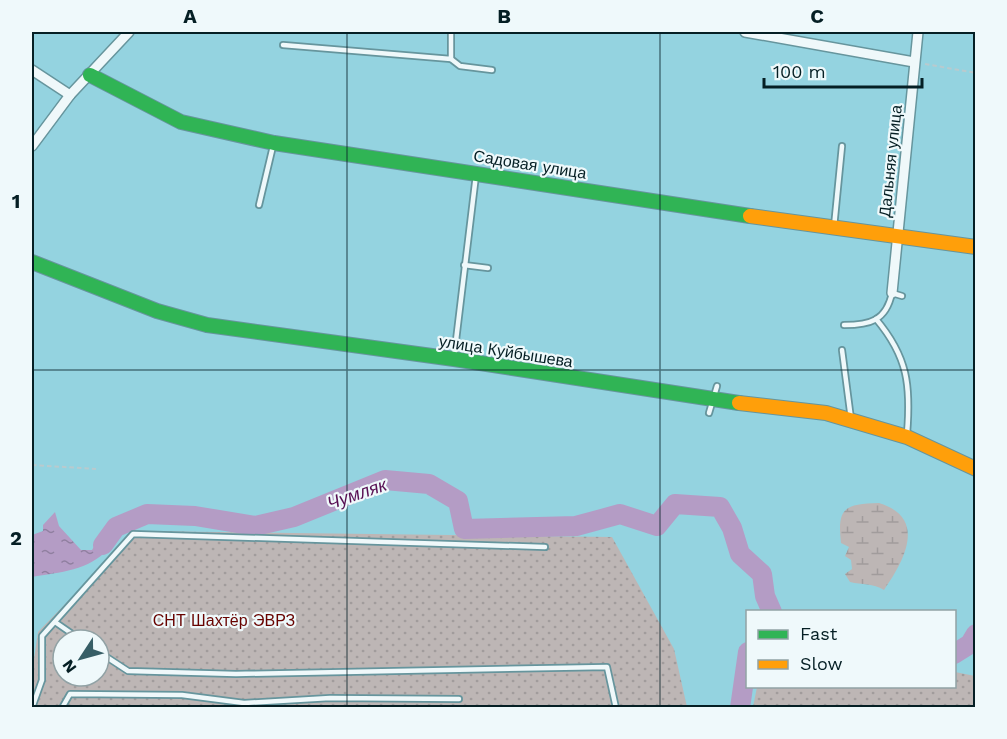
<svg xmlns="http://www.w3.org/2000/svg" width="1007" height="739" viewBox="0 0 1007 739" font-family="'Work Sans',sans-serif">
	<style>
		.green { fill: url(#green-dots); fill-rule: evenodd }
		.wetland { fill: url(#wetland-marsh) }
		.water { fill: url(#water-ripples) }
		.lines { fill: none; stroke-linecap: round; stroke-linejoin: round }
		.river { stroke: #b49cc5; stroke-width: 20 }
		.lane-casing { stroke: #66959d; stroke-width: 8 }
		.street-casing { stroke: #66959d; stroke-width: 12 }
		.fast-casing { stroke: #66959d; stroke-width: 16 }
		.slow-casing { stroke: #66959d; stroke-width: 16 }
		.path { stroke: #b9cace; stroke-width: 2; stroke-dasharray: 4.5 3; stroke-linecap: butt }
		.lane { stroke: #eff8fa; stroke-width: 4.5 }
		.street { stroke: #eff8fa; stroke-width: 9 }
		.fast { stroke: #30b455; stroke-width: 14 }
		.slow { stroke: #ff9f0a; stroke-width: 14 }
		.grid { fill: none; stroke: #051f24; stroke-width: 1.5; stroke-opacity: 0.55 }
		.labels { text-anchor: middle; stroke-width: 4.5; stroke-linejoin: round; paint-order: stroke }
		.street-label { font-size: 16px; fill: #051f24; stroke: #eff9fb }
		.park-label { font-size: 16px; fill: #680300; stroke: #eff9fb }
		.water-label { font-size: 18px; font-style: italic; fill: #580f53; stroke: #eff9fb }
		.neatline { fill: none; stroke: #051f24; stroke-width: 2 }
		.grid-label { font-size: 20px; text-anchor: middle; font-weight: bold; fill: #051f24 }
	</style>
	<defs>
		<pattern id="green-dots" width="8" height="8" patternUnits="userSpaceOnUse" patternTransform="scale(1.5)"><rect width="8" height="8" fill="#bdb6b5"/><path d="M2 2h.1M6 6h.1" fill="none" stroke="#a19c9c" stroke-width="1.8" stroke-linecap="round"/></pattern>
		<pattern id="wetland-marsh" width="20" height="14" patternUnits="userSpaceOnUse" patternTransform="scale(1.5)"><rect width="20" height="14" fill="#bdb6b5"/><path d="M1 5h8M5 5V1M11 12h8M15 12V8" fill="none" stroke="#a19c9c"/></pattern>
		<pattern id="water-ripples" width="26" height="14" patternUnits="userSpaceOnUse" patternTransform="scale(1.5)"><rect width="26" height="14" fill="#b49cc5"/><path d="M2 4q2-2 4 0t4 0M15 11q2-2 4 0t4 0" fill="none" stroke="#907fa0"/></pattern>
	</defs>
	<rect width="100%" height="100%" fill="#94d3e0"/>
	<g class="green">
		<path d="M 136,531 L 612,537 L 674,649 L 687,707 L 32,708 L 32,672 L 38,632 ZM 63,640 L 99,640 L 99,676 L 63,676 Z"/>
		<path d="M 955,672 L 975,676 L 975,707 L 753,707 L 757,687 L 954,686 Z"/>
	</g>
	<path class="wetland" d="M 879,503 C 928,518 904,561 884,590 C 873,583 862,585 850,582 L 845,574 L 852,569 L 851,560 L 845,556 L 849,547 L 841,543 C 837,508 844,504 879,503 Z"/>
	<path class="water" d="M 55,512 L 59,526 L 81,550 L 92,550 L 104,528 L 116,519 C 121,532 118,537 109,548 C 89,571 60,572 32,577 L 32,535 L 43,531 L 43,525 Z"/>
	<g class="lines">
		<g class="river">
			<path d="M 103,545 L 116,527 L 147,514 L 195,516 L 255,526 L 294,517 L 385,480 L 429,484 L 458,501 L 464,529 L 576,526 L 620,514 L 657,526 L 675,504 L 720,507 L 732,528 L 740,554 L 762,574 L 765,596 L 772,612"/>
			<path d="M 954,654 L 970,644 L 976,634"/>
			<path d="M 740,708 L 748,652"/>
		</g>
		<g class="lane-casing">
			<g id="lane">
				<path d="M 283,45 L 451,59 L 451,32"/>
				<path d="M 451,59 L 460,66 L 492,70"/>
				<path d="M 259,205 L 273,146"/>
				<path d="M 834,227 L 842,146"/>
				<path d="M 464,265 L 488,268"/>
				<path d="M 876,319 C 908,357 911,386 907,434"/>
				<path d="M 844,325 C 870,325 886,321 892,293 L 902,296"/>
				<path d="M 842,350 L 851,419"/>
				<path d="M 454,357 L 476,175"/>
				<path d="M 709,413 L 717,386"/>
				<path d="M 55,622 L 81,640"/>
				<path d="M 99,652 L 128,671 L 236,674 L 607,667 L 616,708"/>
				<path d="M 32,708 L 42,680 L 42,636 L 133,534 L 545,547"/>
				<path d="M 62,708 L 70,694 L 182,695 L 244,703 L 330,698 L 459,699"/>
			</g>
		</g>
		<g class="street-casing">
			<g id="street">
				<path d="M 745,32 L 914,62"/>
				<path d="M 32,70 L 70,95"/>
				<path d="M 32,146 L 70,95 L 129,32"/>
				<path d="M 892,293 L 918,32"/>
			</g>
		</g>
		<g class="fast-casing">
			<g id="fast">
				<path d="M 90,75 L 181,122 L 274,143 L 750,216"/>
				<path d="M 32,262 L 157,311 L 207,325 L 454,359 L 739,403"/>
			</g>
		</g>
		<g class="slow-casing">
			<g id="slow">
				<path d="M 750,216 L 976,247"/>
				<path d="M 739,403 L 826,413 L 907,437 L 976,469"/>
			</g>
		</g>
		<g class="path">
			<path d="M 925,64 L 976,73"/>
			<path d="M 32,465 L 96,469"/>
		</g>
		<use href="#lane" class="lane"/>
		<use href="#street" class="street"/>
		<use href="#fast" class="fast"/>
		<use href="#slow" class="slow"/>
	</g>
	<path class="grid" d="M 347,32 L 347,708M 660,32 L 660,708M 32,370 L 976,370"/>
	<g class="labels">
		<g class="street-label">
			<text transform="translate(890 161) rotate(-84)" y="6">Дальняя улица</text>
			<text transform="translate(530 164) rotate(9)" y="6">Садовая улица</text>
			<text transform="translate(506 351) rotate(9)" y="6">улица Куйбышева</text>
		</g>
		<g class="park-label">
			<text x="224" y="626">СНТ Шахтёр ЭВРЗ</text>
		</g>
		<g class="water-label">
			<text transform="translate(357 494) rotate(-19)" y="6">Чумляк</text>
		</g>
	</g>
	<rect width="1007" height="739" fill="none" stroke="#eff9fb" stroke-width="66"/>
	<rect x="746" y="610" width="210" height="78" fill="#eff9fb" stroke="#91a2a5" stroke-width="1.5"/>
	<rect x="758" y="630" width="30" height="9" fill="#30b455" stroke="#91a2a5" stroke-width="1.5"/>
	<text x="800" y="640" font-size="18" fill="#051f24">Fast</text>
	<rect x="758" y="660" width="30" height="9" fill="#ff9f0a" stroke="#91a2a5" stroke-width="1.5"/>
	<text x="800" y="670" font-size="18" fill="#051f24">Slow</text>
	<g transform="translate(81 658) rotate(234)"><circle r="28" fill="#eff9fb" stroke="#91a2a5" stroke-width="1.5"/>
	<path d="M0-4.5L10 22L0 15L-10 22Z" fill="#375e66"/>
	<text y="-9" font-size="16" font-weight="bold" text-anchor="middle" fill="#051f24">N</text>
	</g>
	<path d="M764 78v9h158v-9" fill="none" stroke="#051f24" stroke-width="3"/>
	<text x="773" y="78" font-size="18" fill="#051f24" stroke="#eff9fb" stroke-width="4.5" paint-order="stroke">100 m</text>
	<rect x="33" y="33" width="941" height="673" class="neatline"/>
	<g class="grid-label">
		<text x="190" y="23">A</text>
		<text x="504" y="23">B</text>
		<text x="817" y="23">C</text>
		<text x="16" y="208">1</text>
		<text x="16" y="545">2</text>
	</g>
</svg>
